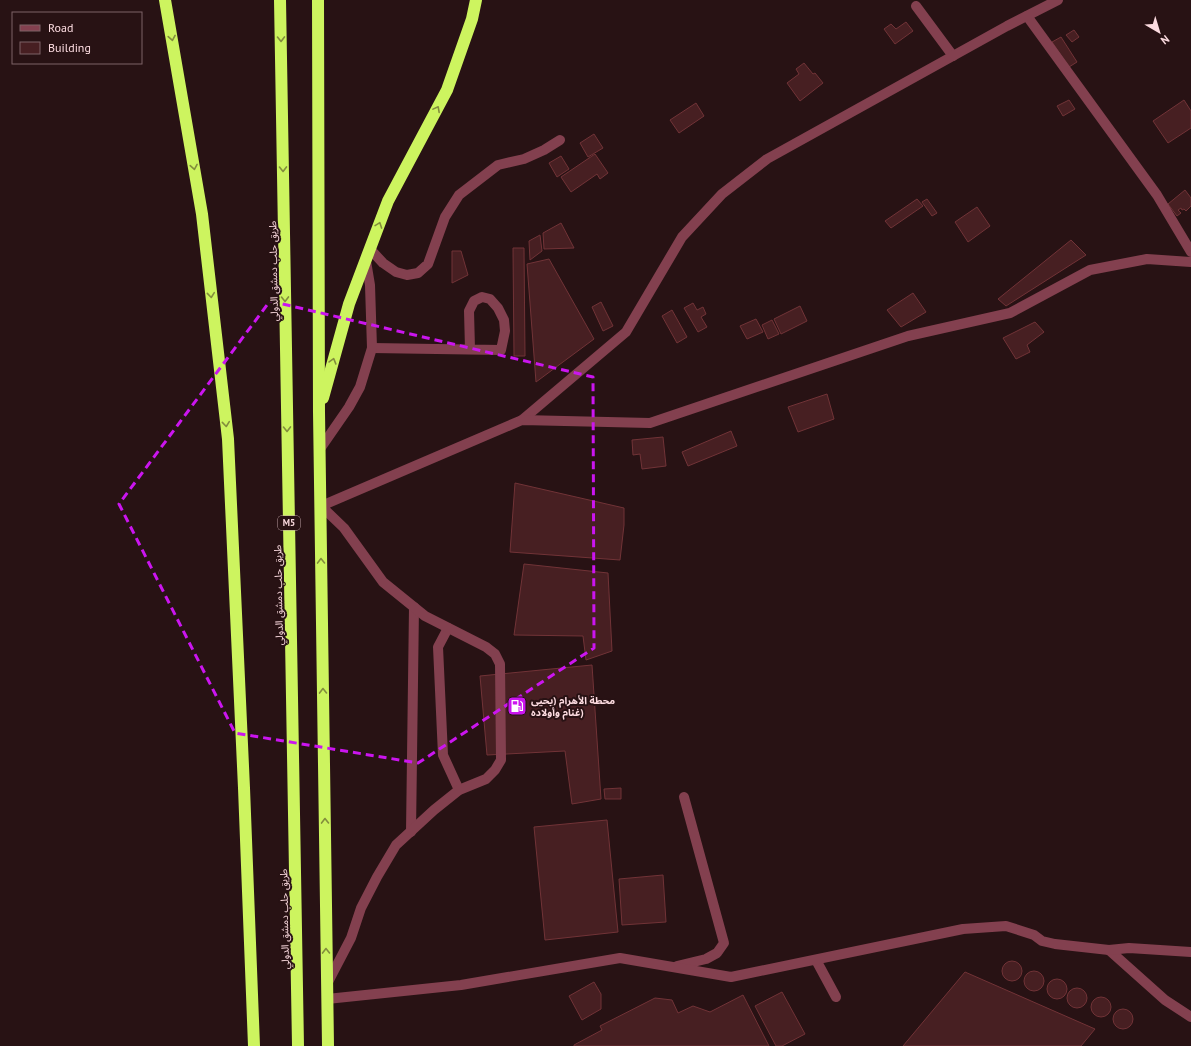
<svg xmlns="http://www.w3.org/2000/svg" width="1191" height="1046" viewBox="0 0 1191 1046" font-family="'PT Sans','Noto Sans Arabic',sans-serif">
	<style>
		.building { fill: #471f22; stroke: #713337 }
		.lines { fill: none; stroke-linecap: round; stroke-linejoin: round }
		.minor { stroke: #83404f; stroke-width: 10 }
		.highway { stroke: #cdf45f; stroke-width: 12 }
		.oneway { stroke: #838e3d }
		.marked { fill: none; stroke: #cb15ef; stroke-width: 3; stroke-dasharray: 8 5; stroke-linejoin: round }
		.labels { text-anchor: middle; stroke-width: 4; stroke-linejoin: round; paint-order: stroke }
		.shield { fill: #281214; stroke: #bc9fa3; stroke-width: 1 }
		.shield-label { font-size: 9px; font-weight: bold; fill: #fcdbe0 }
		.street-label { font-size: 10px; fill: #fcdbe0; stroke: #281214 }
		.poi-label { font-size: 10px; font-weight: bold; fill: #fcdbe0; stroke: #281214; text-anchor: start }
	</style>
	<rect width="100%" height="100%" fill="#281214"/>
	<g class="building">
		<path d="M 906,22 L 913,31 L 895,44 L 884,29 L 891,24 L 896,29 Z"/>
		<path d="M 1074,30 L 1079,37 L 1072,42 L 1066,35 Z"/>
		<path d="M 1061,37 L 1077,62 L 1069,67 L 1052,42 Z"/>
		<path d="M 804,63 L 813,74 L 815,73 L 823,83 L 800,101 L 787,83 L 799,74 L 796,69 Z"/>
		<path d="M 1069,100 L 1075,109 L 1063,116 L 1057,106 Z"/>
		<path d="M 1184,100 L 1191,111 L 1191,128 L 1168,143 L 1153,121 Z"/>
		<path d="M 696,103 L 704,116 L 679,133 L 670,120 Z"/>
		<path d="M 594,134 L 603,148 L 588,157 L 580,143 Z"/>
		<path d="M 595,154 L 608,173 L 600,179 L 597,174 L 571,192 L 561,177 Z"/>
		<path d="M 561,156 L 569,169 L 557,177 L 549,163 Z"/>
		<path d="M 1185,190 L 1191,198 L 1191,206 L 1186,211 L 1184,209 L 1182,210 L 1181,208 L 1178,210 L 1181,213 L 1177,216 L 1168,204 Z"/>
		<path d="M 917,199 L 923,206 L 891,228 L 885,221 Z"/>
		<path d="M 927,199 L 937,213 L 932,216 L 922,202 Z"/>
		<path d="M 977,207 L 990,226 L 968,242 L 955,222 Z"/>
		<path d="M 561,223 L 574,248 L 544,249 L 543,233 Z"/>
		<path d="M 540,235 L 542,251 L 530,260 L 529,241 Z"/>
		<path d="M 1071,240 L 1086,255 L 1006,306 L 998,299 Z"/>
		<path d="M 513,248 L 524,248 L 525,356 L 514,356 Z"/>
		<path d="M 452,251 L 461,251 L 468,275 L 452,283 Z"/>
		<path d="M 549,259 L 594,339 L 536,382 L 527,264 Z"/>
		<path d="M 913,293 L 926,312 L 901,327 L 887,310 Z"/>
		<path d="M 601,302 L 613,326 L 603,331 L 592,307 Z"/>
		<path d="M 693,303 L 697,310 L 703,307 L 706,314 L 701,317 L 707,327 L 698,332 L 684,308 Z"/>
		<path d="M 800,306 L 807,321 L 781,334 L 774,319 Z"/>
		<path d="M 672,310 L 687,337 L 677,343 L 662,316 Z"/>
		<path d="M 756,319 L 763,332 L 747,339 L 740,326 Z"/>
		<path d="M 772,320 L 779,334 L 768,339 L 762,325 Z"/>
		<path d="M 1035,322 L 1044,332 L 1027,345 L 1030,352 L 1016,359 L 1003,338 Z"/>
		<path d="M 827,394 L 834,419 L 798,432 L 788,407 Z"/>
		<path d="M 731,431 L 737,446 L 688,466 L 682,452 Z"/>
		<path d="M 663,437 L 666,466 L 642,469 L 640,454 L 633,455 L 632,440 Z"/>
		<path d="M 515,483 L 624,508 L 624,525 L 620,560 L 510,552 Z"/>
		<path d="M 524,564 L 608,573 L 612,651 L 586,660 L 583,636 L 514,635 Z"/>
		<path d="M 592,665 L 601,799 L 572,804 L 565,751 L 487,755 L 480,676 Z"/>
		<path d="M 621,788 L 621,799 L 605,799 L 604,789 Z"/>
		<path d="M 607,820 L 618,932 L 545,940 L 534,827 Z"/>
		<path d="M 663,875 L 666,922 L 622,925 L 619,879 Z"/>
		<circle cx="1012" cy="971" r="10"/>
		<circle cx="1034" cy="981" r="10"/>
		<path d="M 965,972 L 1095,1029 L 1081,1046 L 903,1046 Z"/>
		<circle cx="1057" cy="989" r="10"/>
		<path d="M 594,982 L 601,994 L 601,1009 L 582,1020 L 569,996 Z"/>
		<circle cx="1077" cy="998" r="10"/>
		<path d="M 782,992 L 805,1034 L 782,1046 L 776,1046 L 755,1006 Z"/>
		<path d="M 743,995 L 769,1046 L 574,1046 L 574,1045 L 602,1030 L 600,1026 L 655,998 L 672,1000 L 678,1013 L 693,1006 L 710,1012 Z"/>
		<circle cx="1101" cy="1007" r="10"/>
		<circle cx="1123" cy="1019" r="10"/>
	</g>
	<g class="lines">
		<g class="minor">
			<path d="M 916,6 L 953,56"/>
			<path d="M 1027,16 L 1157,195 L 1191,252"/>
			<path d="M 370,249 L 383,263 L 396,272 L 407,275 L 418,273 L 428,264 L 445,217 L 459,195 L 498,165 L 524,159 L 544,150 L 560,140"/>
			<path d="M 372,348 L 501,350 L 505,331 L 504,320 L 498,308 L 490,299 L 482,297 L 474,301 L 469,311 L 470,349"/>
			<path d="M 522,420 L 626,332 L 682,237 L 722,194 L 767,159 L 1007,26 L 1058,0"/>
			<path d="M 320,449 L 349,407 L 360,387 L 372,348 L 370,285 L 366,261"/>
			<path d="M 448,628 L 438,647 L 443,755 L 459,790"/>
			<path d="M 411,832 L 414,607"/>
			<path d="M 1109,950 L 1165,1000 L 1191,1017"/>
			<path d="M 816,960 L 836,997"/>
			<path d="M 677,966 L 706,959 L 717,953 L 724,943 L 684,797"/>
			<path d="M 327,984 L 351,938 L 361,908 L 377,877 L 396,845 L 434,810 L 459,790 L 486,779 L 495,770 L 501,760 L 500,664 L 495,654 L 486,647 L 425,616 L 383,582 L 344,528 L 321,506 L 522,420 L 650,423 L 908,336 L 1010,313 L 1090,270 L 1147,259 L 1191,262"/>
			<path d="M 327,999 L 461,985 L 620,958 L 731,977 L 963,929 L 1006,926 L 1034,935 L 1042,941 L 1055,944 L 1109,950 L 1129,948 L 1191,952"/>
		</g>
		<g class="highway">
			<path d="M 165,0 L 202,214 L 228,439 L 244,788 L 254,1046"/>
			<path d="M 280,0 L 298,1046"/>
			<path d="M 318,0 L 319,412 L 328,1046"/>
			<path d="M 323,398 L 349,304 L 388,201 L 447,90 L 472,19 L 476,0"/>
		</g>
	</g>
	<defs><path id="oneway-chevron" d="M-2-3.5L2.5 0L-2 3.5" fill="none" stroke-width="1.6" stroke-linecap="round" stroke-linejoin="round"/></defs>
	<g class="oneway">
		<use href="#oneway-chevron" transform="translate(172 38) rotate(80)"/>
		<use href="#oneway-chevron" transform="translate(281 39) rotate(89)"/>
		<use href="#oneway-chevron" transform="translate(437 109) rotate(-62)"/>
		<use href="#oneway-chevron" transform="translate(194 167) rotate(80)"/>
		<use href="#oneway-chevron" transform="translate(283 169) rotate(89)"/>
		<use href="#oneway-chevron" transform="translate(379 225) rotate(-70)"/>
		<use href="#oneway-chevron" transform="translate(211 295) rotate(84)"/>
		<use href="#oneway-chevron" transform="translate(285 299) rotate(89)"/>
		<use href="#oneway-chevron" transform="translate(333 361) rotate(-74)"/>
		<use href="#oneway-chevron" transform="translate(226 424) rotate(84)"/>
		<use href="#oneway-chevron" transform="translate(287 429) rotate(89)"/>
		<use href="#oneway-chevron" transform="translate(321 561) rotate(-91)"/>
		<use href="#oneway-chevron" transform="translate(323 691) rotate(-91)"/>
		<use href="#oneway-chevron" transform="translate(325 821) rotate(-91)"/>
		<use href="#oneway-chevron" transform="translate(326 951) rotate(-91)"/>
	</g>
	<path class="marked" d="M 270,301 L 593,377 L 594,648 L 418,763 L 235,733 L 119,504 Z"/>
	<defs>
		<g id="fuel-square" transform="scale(1)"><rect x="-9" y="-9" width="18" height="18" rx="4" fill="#cb15ef" stroke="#281214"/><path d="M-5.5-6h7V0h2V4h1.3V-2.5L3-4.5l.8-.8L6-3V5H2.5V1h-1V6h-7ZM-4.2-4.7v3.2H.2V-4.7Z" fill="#fff"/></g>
	</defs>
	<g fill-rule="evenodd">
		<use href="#fuel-square" x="517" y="706"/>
	</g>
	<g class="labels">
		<rect class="shield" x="278" y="516" width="22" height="14" rx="3"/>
		<g class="shield-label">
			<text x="289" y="526">M5</text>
		</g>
		<g class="street-label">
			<text transform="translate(273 271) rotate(-91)" y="4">طريق حلب دمشق الدولي</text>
			<text transform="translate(278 595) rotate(-91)" y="4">طريق حلب دمشق الدولي</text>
			<text transform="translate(284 919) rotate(-91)" y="4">طريق حلب دمشق الدولي</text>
		</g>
		<g class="poi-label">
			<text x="531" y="704">محطة الأهرام (يحيى<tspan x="531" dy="12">غنام وأولاده)</tspan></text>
		</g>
	</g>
	<rect x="12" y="12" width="130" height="52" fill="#281214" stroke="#7d6266"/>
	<rect x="20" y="25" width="20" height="6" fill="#83404f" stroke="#7d6266"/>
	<text x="48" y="32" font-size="12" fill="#fcdbe0">Road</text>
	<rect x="20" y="42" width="20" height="12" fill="#471f22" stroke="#7d6266"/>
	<text x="48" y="52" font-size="12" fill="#fcdbe0">Building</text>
	<g transform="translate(1159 32) rotate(142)" stroke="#281214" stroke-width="3" paint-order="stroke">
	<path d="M0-3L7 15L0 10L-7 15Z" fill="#fcdbe0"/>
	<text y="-6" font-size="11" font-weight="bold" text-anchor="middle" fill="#fcdbe0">N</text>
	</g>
</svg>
